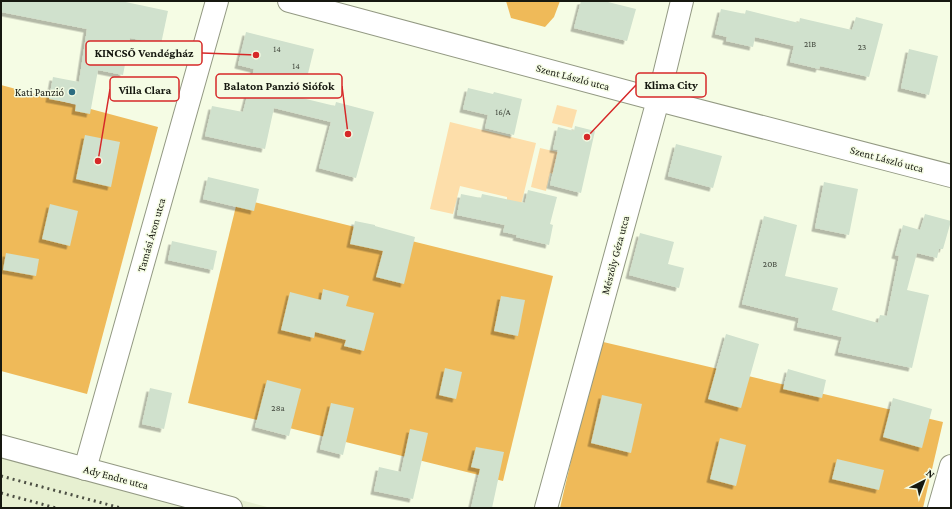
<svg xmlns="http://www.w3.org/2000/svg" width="952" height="509" viewBox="0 0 952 509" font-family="'Crimson Pro',serif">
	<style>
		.built { fill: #e7f0d1 }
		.green { fill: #fddeaa }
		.forest { fill: #efba59 }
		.building { fill: #d0e1cd; filter: url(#shadow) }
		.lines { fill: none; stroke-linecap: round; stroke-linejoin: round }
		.minor-casing { stroke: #939983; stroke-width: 24 }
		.minor { stroke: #fff; stroke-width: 22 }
		.rail { stroke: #4d5044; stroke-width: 3; stroke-dasharray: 2 4; stroke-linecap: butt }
		.poi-dot { fill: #2c6c80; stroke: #f5fce4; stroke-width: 1.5 }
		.labels { text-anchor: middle; stroke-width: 3; stroke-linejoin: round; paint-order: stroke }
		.number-label { font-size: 9px; fill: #444a3f }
		.street-label { font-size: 11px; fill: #161810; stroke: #f5fce4 }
		.poi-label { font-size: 11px; fill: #161810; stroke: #f5fce4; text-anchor: end }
		.leader { fill: none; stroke: #d62828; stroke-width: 1.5 }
		.callout-dot { fill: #d62828; stroke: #f5fce4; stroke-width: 1.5 }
		.callout { fill: #f5fce4; stroke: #d62828; stroke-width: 1.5 }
		.callout-label { font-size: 12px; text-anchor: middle; font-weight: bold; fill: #161810 }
	</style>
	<defs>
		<filter id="shadow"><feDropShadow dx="-3.5" dy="3.5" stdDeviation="0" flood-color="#0004"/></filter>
	</defs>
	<rect width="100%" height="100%" fill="#f5fce4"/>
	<path class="built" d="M 1,437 L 271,508 L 1,508 Z"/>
	<g class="green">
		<path d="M 557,105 L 577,110 L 572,128 L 552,123 Z"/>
		<path d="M 450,122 L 536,143 L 521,205 L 507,202 L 507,197 L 460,186 L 453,214 L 430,209 Z"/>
		<path d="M 540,148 L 566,154 L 560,176 L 550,173 L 546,191 L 531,187 Z"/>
	</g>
	<g class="forest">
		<path d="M 506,1 L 560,1 L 554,17 L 545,27 L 511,18 Z"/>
		<path d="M 1,85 L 158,127 L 87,394 L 1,371 Z"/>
		<path d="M 238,198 L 553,276 L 503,481 L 188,403 Z"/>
		<path d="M 599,341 L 943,422 L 923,508 L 560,508 Z"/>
	</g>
	<g class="building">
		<path d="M 1,1 L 121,1 L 168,11 L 161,44 L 130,38 L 123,75 L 98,70 L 90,114 L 75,111 L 76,104 L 49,99 L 53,77 L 79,82 L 87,29 L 1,12 Z"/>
		<path d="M 581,1 L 604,1 L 636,9 L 627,41 L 574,28 Z"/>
		<path d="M 721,9 L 745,14 L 746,10 L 799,23 L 800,18 L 852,30 L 856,17 L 883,24 L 869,77 L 820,66 L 819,69 L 790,62 L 794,46 L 755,37 L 753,47 L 726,41 L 727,37 L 715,34 Z"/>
		<path d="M 246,32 L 314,49 L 302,98 L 335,106 L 336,102 L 374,112 L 356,178 L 319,168 L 331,122 L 274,108 L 265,149 L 205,136 L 212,106 L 243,112 L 254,69 L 238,65 Z"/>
		<path d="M 909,49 L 938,56 L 929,95 L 901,88 Z"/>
		<path d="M 468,88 L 493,94 L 494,92 L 522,99 L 514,135 L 485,128 L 488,115 L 463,109 Z"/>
		<path d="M 575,126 L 595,131 L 581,193 L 550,185 L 558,150 L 553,149 L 558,127 L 574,131 Z"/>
		<path d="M 85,135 L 120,142 L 111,187 L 76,179 Z"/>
		<path d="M 676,144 L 722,156 L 713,188 L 668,176 Z"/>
		<path d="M 208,177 L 259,189 L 254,211 L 203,199 Z"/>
		<path d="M 824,182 L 858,189 L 849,235 L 815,228 Z"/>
		<path d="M 528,190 L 557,197 L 550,224 L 553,225 L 549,245 L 516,237 L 517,235 L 503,232 L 505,225 L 457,215 L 461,194 L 481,198 L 482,194 L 525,203 Z"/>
		<path d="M 50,204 L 78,211 L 70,246 L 42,239 Z"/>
		<path d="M 925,214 L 951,221 L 943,249 L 939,249 L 937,258 L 917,253 L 907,290 L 929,295 L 912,368 L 838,352 L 842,337 L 797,327 L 799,318 L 742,304 L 764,216 L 797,225 L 785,276 L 838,288 L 832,310 L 878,323 L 880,315 L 887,316 L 899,256 L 895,255 L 903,225 L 920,230 Z"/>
		<path d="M 355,221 L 375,225 L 375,226 L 415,237 L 404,284 L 376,277 L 383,251 L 350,244 Z"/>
		<path d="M 640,233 L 674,242 L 668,264 L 684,268 L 679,288 L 629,275 Z"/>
		<path d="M 172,241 L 217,251 L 213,270 L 168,260 Z"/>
		<path d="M 6,253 L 39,259 L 36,276 L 3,270 Z"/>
		<path d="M 323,289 L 349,296 L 346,306 L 374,313 L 364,351 L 344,346 L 346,340 L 315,332 L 314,338 L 281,330 L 290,292 L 321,300 Z"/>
		<path d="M 501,296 L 525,300 L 518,336 L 494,331 Z"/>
		<path d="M 726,334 L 759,344 L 741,408 L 708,399 Z"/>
		<path d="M 445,368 L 462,372 L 456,399 L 439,395 Z"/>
		<path d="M 788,369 L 826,380 L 822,398 L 783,389 Z"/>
		<path d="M 267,380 L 301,389 L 289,436 L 255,427 Z"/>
		<path d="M 150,388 L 172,393 L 164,429 L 142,424 Z"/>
		<path d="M 602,395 L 642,404 L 631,453 L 591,443 Z"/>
		<path d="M 893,398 L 932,409 L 922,448 L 883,437 Z"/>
		<path d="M 331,403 L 354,408 L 343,455 L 320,449 Z"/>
		<path d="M 410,429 L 428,433 L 413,499 L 374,491 L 379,467 L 401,472 Z"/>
		<path d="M 720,438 L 746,445 L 736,486 L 710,479 Z"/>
		<path d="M 476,447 L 504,452 L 492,508 L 471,508 L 480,469 L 471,467 Z"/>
		<path d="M 837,459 L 884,470 L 879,490 L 832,479 Z"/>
	</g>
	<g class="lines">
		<g class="minor-casing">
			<g id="minor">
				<path d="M 289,1 L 658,100 L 951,176"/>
				<path d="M 1,446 L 231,508"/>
				<path d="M 85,469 L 217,1"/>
				<path d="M 546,508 L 658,100 L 682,1"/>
				<path d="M 939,508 L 951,466"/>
			</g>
		</g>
		<use href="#minor" class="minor"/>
		<g class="rail">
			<path d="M 1,476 L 121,508"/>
			<path d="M 1,493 L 56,508"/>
		</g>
	</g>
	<circle class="poi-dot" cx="72" cy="92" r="4"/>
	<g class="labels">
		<g class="number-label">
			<text x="810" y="47">21B</text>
			<text x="862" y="50">23</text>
			<text x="277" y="52">14</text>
			<text x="296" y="69">14</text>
			<text x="503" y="115">16/A</text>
			<text x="770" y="267">20B</text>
			<text x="278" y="411">28a</text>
		</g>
		<g class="street-label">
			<text transform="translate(573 77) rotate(15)" y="4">Szent László utca</text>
			<text transform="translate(887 159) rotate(15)" y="4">Szent László utca</text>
			<text transform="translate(151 235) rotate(-74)" y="4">Tamási Áron utca</text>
			<text transform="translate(615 255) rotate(-75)" y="4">Mészöly Géza utca</text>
			<text transform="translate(116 477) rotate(15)" y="4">Ady Endre utca</text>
		</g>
		<g class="poi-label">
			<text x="64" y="96">Kati Panzió</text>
		</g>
	</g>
	<path class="leader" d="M256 55L202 53M587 137L636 85M348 134L342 86M98 161L110 89"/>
	<g class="callout-dot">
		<circle cx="256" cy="55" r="4"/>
		<circle cx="587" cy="137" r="4"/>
		<circle cx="348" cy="134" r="4"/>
		<circle cx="98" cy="161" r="4"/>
	</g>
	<g class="callout">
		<rect x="86" y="41" width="116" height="24" rx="4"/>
		<rect x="636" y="73" width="70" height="24" rx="4"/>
		<rect x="216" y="74" width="126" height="24" rx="4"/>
		<rect x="110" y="77" width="69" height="24" rx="4"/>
	</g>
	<g class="callout-label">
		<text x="144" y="57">KINCSŐ Vendégház</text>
		<text x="671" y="89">Klima City</text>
		<text x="279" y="90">Balaton Panzió Siófok</text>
		<text x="145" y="94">Villa Clara</text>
	</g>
	<rect width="952" height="509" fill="none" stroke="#161810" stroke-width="4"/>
	<g transform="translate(924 481) rotate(42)" stroke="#f5fce4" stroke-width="3" paint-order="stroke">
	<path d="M0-3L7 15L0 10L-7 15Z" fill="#161810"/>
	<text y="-6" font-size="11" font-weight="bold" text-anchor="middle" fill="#161810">N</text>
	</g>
</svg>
